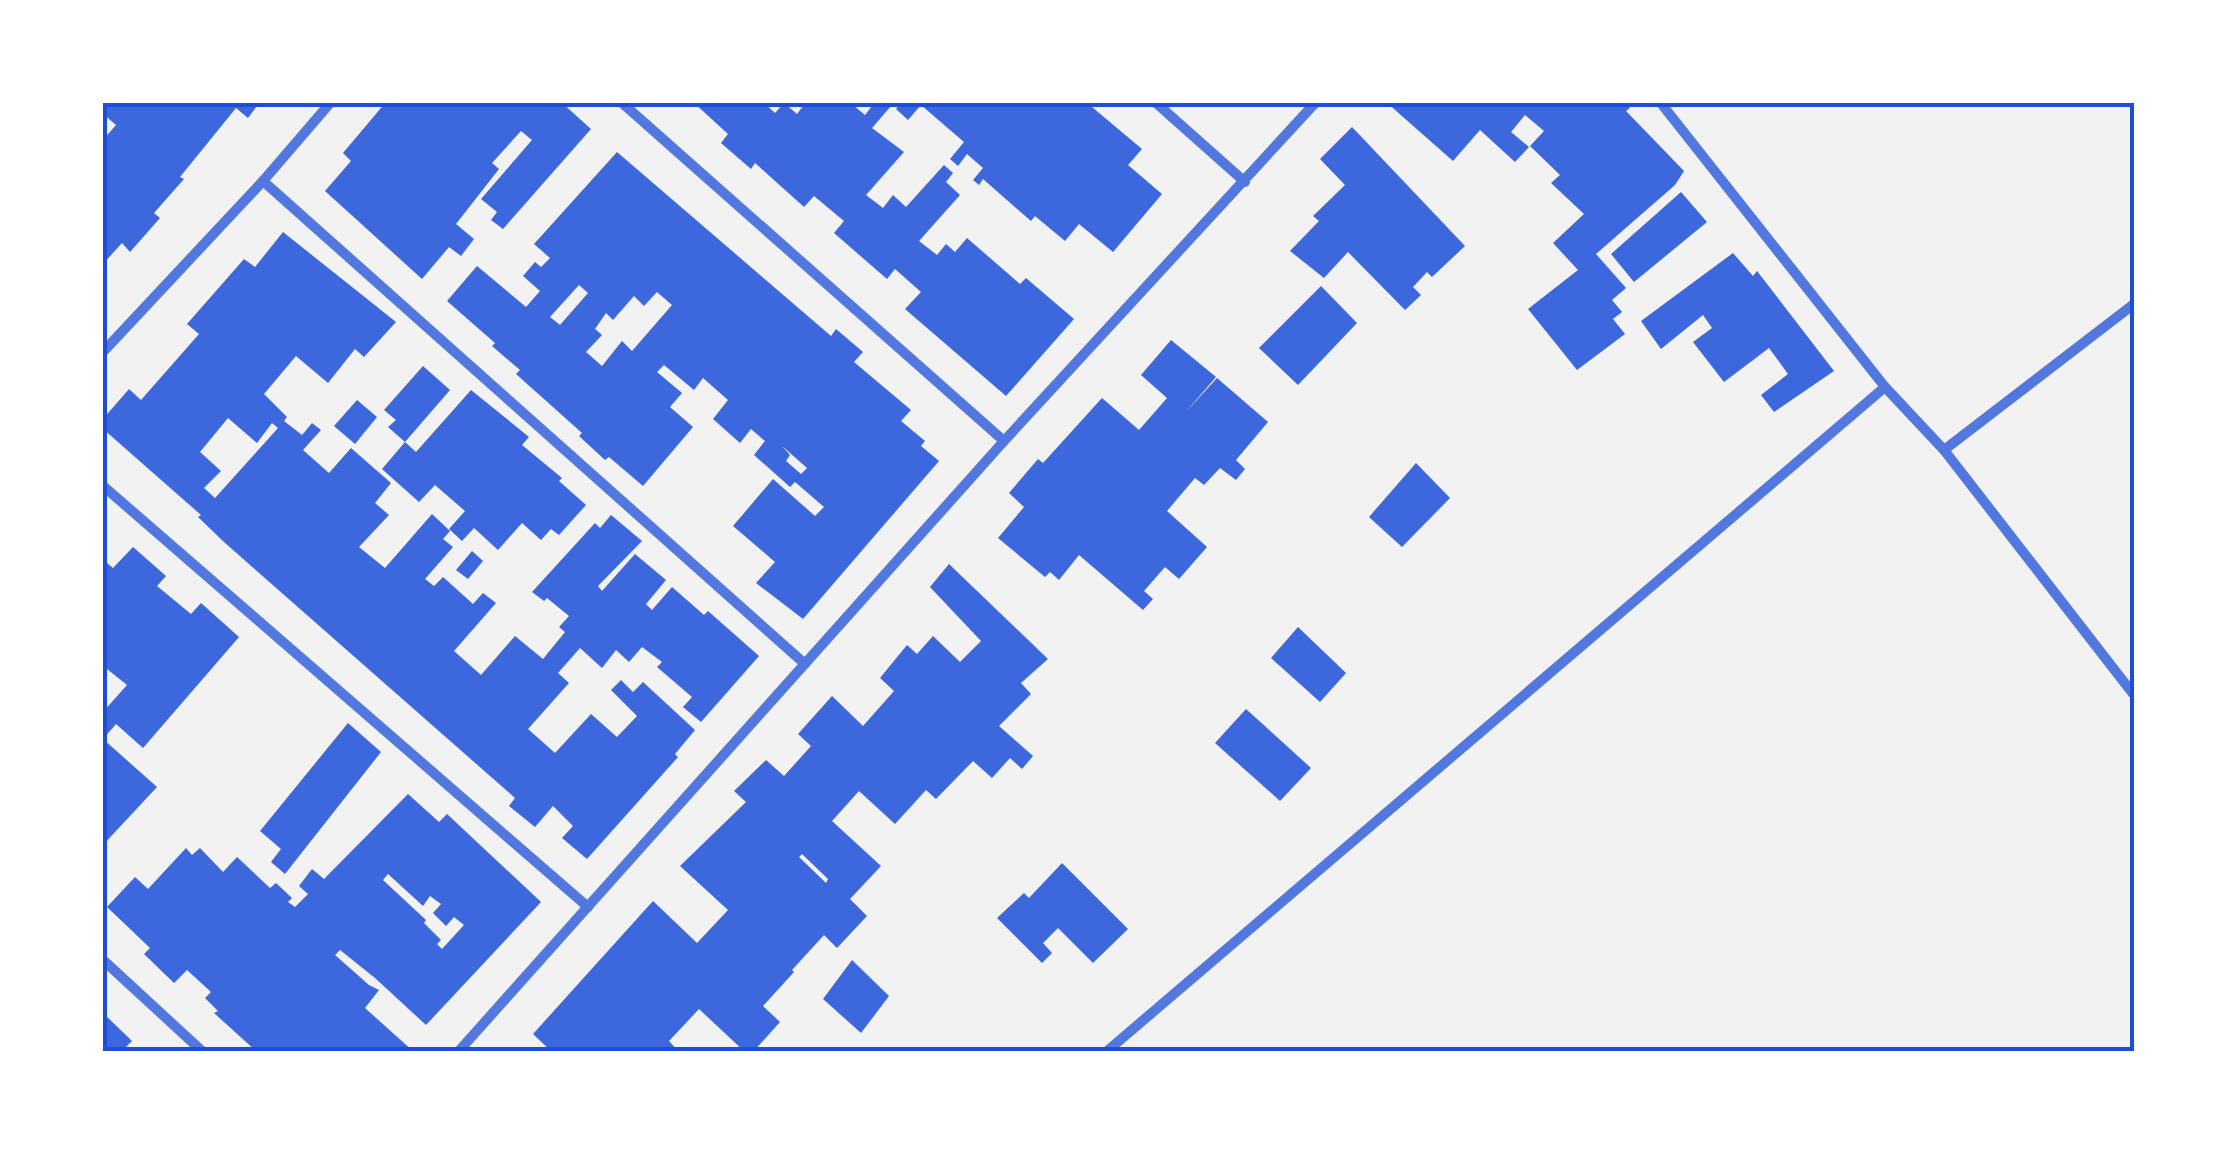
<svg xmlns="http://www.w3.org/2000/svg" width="2237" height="1154" viewBox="0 0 2237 1154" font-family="Commissioner,sans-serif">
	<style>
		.building { fill: #3d67dc; fill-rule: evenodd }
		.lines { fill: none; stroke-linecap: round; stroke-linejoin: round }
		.minor { stroke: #5277de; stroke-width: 10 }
		.neatline { fill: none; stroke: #1d4ed8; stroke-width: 4 }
	</style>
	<rect width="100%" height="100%" fill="#f2f2f2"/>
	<g class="building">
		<path d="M 111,102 L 260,102 L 248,118 L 236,108 L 180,177 L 184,179 L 154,213 L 160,218 L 130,252 L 122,243 L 102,265 L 102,141 L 116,125 L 102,113 Z"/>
		<path d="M 386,102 L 561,102 L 591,129 L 503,229 L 491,220 L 497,212 L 481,199 L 532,140 L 521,131 L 492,163 L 499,169 L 456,224 L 474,239 L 461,256 L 449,247 L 422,279 L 325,191 L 351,161 L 343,153 Z"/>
		<path d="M 693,102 L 763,102 L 775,113 L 784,103 L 797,114 L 806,102 L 855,102 L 853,105 L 865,115 L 875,102 L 888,102 L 891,106 L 872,128 L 904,152 L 866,195 L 883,208 L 893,195 L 906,207 L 944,165 L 953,173 L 946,182 L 960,195 L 919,241 L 937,255 L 946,244 L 955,252 L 967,238 L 1020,284 L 1026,278 L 1074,319 L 1006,396 L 905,309 L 921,292 L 895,269 L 887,279 L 834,233 L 844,221 L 814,196 L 804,207 L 755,163 L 751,169 L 721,143 L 728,134 Z"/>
		<path d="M 902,102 L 1086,102 L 1142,149 L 1128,165 L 1162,194 L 1113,252 L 1079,224 L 1065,241 L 1035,216 L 1031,221 L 983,179 L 979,185 L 973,180 L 983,168 L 967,154 L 958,166 L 950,159 L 964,142 L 921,105 L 908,120 L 896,109 Z"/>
		<path d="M 1386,102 L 1624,102 L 1630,108 L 1626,111 L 1684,171 L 1675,185 L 1596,254 L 1626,288 L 1612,300 L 1622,312 L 1613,319 L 1625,334 L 1577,370 L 1528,309 L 1578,270 L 1553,243 L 1584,214 L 1551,183 L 1560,175 L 1530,146 L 1544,131 L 1525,115 L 1511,132 L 1529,147 L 1515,162 L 1480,130 L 1453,161 Z"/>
		<path d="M 1352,127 L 1465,246 L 1432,277 L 1427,272 L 1413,287 L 1421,295 L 1405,310 L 1348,252 L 1324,278 L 1290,251 L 1319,221 L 1313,216 L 1345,185 L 1320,159 Z"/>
		<path d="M 617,152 L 831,336 L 836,329 L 863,352 L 854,362 L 911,410 L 901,421 L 925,441 L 921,446 L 939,461 L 803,619 L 756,583 L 775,562 L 733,526 L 773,479 L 815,516 L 824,507 L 795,482 L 790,487 L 754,455 L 765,441 L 751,429 L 740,443 L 713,419 L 728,400 L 703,378 L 694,390 L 664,365 L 657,372 L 682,393 L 670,407 L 693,427 L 643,486 L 609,457 L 605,460 L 579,436 L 582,433 L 516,374 L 520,370 L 492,346 L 495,343 L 447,301 L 477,266 L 526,307 L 540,291 L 523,276 L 535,262 L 541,267 L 550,258 L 534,244 ZM 579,285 L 588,293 L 560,325 L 550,317 ZM 657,292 L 672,305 L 632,351 L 622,341 L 602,366 L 586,352 L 602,335 L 595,329 L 606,313 L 613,320 L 634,296 L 644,306 ZM 782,446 L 807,468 L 801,474 L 786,461 L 790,455 Z"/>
		<path d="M 1681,192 L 1707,222 L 1634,282 L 1611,254 Z"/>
		<path d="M 283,232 L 396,322 L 364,357 L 355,349 L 328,383 L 296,356 L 264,394 L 287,417 L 284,421 L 302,435 L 312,423 L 321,430 L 303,450 L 329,473 L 351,448 L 391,483 L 375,503 L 389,515 L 359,547 L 385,568 L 432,514 L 450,531 L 443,539 L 453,547 L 425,579 L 434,586 L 443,577 L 473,604 L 483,593 L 496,603 L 454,651 L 481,675 L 515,636 L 543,659 L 565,632 L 559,627 L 569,616 L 547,598 L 544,601 L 532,592 L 595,523 L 600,528 L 611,515 L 642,541 L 598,586 L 602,591 L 635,554 L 666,580 L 646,604 L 652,610 L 672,587 L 704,615 L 708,611 L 759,656 L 701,722 L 683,707 L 692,697 L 657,667 L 662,662 L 642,647 L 629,662 L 616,650 L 602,668 L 580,648 L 558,673 L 569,683 L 528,729 L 555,753 L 591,714 L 617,737 L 637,716 L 611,690 L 621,680 L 633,692 L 643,682 L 695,730 L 675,754 L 678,757 L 587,859 L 562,838 L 573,826 L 553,806 L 535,827 L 509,806 L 515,798 L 224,542 L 198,517 L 201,515 L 102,428 L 102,420 L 129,389 L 141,400 L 199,334 L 187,324 L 244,259 L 255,267 ZM 228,418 L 257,443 L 272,423 L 278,428 L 215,498 L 204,488 L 221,471 L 200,452 Z"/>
		<path d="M 1733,253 L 1753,276 L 1757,271 L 1834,371 L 1774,412 L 1761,395 L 1788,374 L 1769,348 L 1724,382 L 1693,342 L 1712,328 L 1703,315 L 1661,349 L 1641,321 Z"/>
		<path d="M 1321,286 L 1357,323 L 1298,385 L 1259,348 Z"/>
		<path d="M 1171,340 L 1216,377 L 1184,414 L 1217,378 L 1268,422 L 1236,460 L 1245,469 L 1236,480 L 1220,468 L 1204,485 L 1195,478 L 1167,511 L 1207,547 L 1179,579 L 1165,567 L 1144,591 L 1153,599 L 1143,610 L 1079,555 L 1059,580 L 1050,572 L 1045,577 L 998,538 L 1024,507 L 1009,493 L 1038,459 L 1043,463 L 1102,398 L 1139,430 L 1167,398 L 1141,375 Z"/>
		<path d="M 423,366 L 450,390 L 405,442 L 388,427 L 396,420 L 384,410 Z"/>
		<path d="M 471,390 L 529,437 L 522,445 L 562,478 L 559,481 L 586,505 L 559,535 L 551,529 L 541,540 L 522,523 L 498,550 L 474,528 L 462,541 L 449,529 L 465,511 L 435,485 L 419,502 L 382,469 L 405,442 L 416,452 Z"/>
		<path d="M 357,400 L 377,417 L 355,444 L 334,426 Z"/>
		<path d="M 1416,463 L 1450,498 L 1402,547 L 1369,517 Z"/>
		<path d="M 133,547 L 166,576 L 157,586 L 191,614 L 201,603 L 239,637 L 143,748 L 116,724 L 103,739 L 157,787 L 102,846 L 102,713 L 127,685 L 102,665 L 102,559 L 113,568 Z"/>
		<path d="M 472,551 L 483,561 L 468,579 L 456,570 Z"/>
		<path d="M 949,564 L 1048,659 L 1021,683 L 1031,694 L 999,726 L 1033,756 L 1022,769 L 1010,758 L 992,778 L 973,761 L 936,799 L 926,790 L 895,824 L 859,791 L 832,821 L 881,866 L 850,899 L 867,916 L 837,948 L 824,935 L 792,970 L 794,972 L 763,1006 L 780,1022 L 753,1052 L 745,1052 L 699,1009 L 669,1041 L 679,1052 L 552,1052 L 533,1034 L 653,901 L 697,943 L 728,910 L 680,866 L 746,802 L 734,791 L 766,760 L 784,776 L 811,746 L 798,734 L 832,696 L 863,726 L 894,691 L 880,678 L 907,645 L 917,654 L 933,636 L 960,662 L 981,641 L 930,587 ZM 802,854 L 828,879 L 826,883 L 799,857 Z"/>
		<path d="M 1298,627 L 1346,673 L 1320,702 L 1271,658 Z"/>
		<path d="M 1246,709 L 1311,768 L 1280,801 L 1215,743 Z"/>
		<path d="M 348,723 L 381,752 L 285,874 L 271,862 L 281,849 L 260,831 Z"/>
		<path d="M 408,794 L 439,822 L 447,814 L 541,902 L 426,1025 L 375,978 L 340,950 L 335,955 L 369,985 L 379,990 L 365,1008 L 414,1052 L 257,1052 L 214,1013 L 218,1011 L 205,998 L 211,992 L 187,970 L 174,983 L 144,954 L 150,948 L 107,907 L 135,877 L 148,889 L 186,848 L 192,855 L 200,848 L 223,872 L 237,857 L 270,888 L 276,883 L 292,898 L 288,902 L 295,907 L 308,894 L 299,886 L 312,869 L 324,879 ZM 388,874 L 423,906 L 430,896 L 441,904 L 433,913 L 446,926 L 454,917 L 464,925 L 442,949 L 437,944 L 441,940 L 424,923 L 426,920 L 383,880 Z"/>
		<path d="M 1062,863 L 1128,929 L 1093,963 L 1058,928 L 1043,943 L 1052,953 L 1042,963 L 997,918 L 1024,893 L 1029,898 Z"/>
		<path d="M 852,960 L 889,996 L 861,1033 L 823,999 Z"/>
		<path d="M 102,1012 L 132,1041 L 121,1052 L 102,1052 Z"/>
	</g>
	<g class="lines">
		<g class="minor">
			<path d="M 621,102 L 1004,441"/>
			<path d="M 1155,102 L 1245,182"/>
			<path d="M 1660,102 L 1885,387 L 1944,450 L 2134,695"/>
			<path d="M 263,181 L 805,664"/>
			<path d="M 102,353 L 263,181 L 331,102"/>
			<path d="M 1944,450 L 2134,304"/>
			<path d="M 102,485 L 588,907"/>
			<path d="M 102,959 L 203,1052"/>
			<path d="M 458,1052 L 1004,441 L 1316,102"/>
			<path d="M 1106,1052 L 1885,387"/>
		</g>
	</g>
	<rect width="2237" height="1154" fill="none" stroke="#ffffff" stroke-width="210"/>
	<rect x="105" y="105" width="2027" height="944" class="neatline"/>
</svg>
